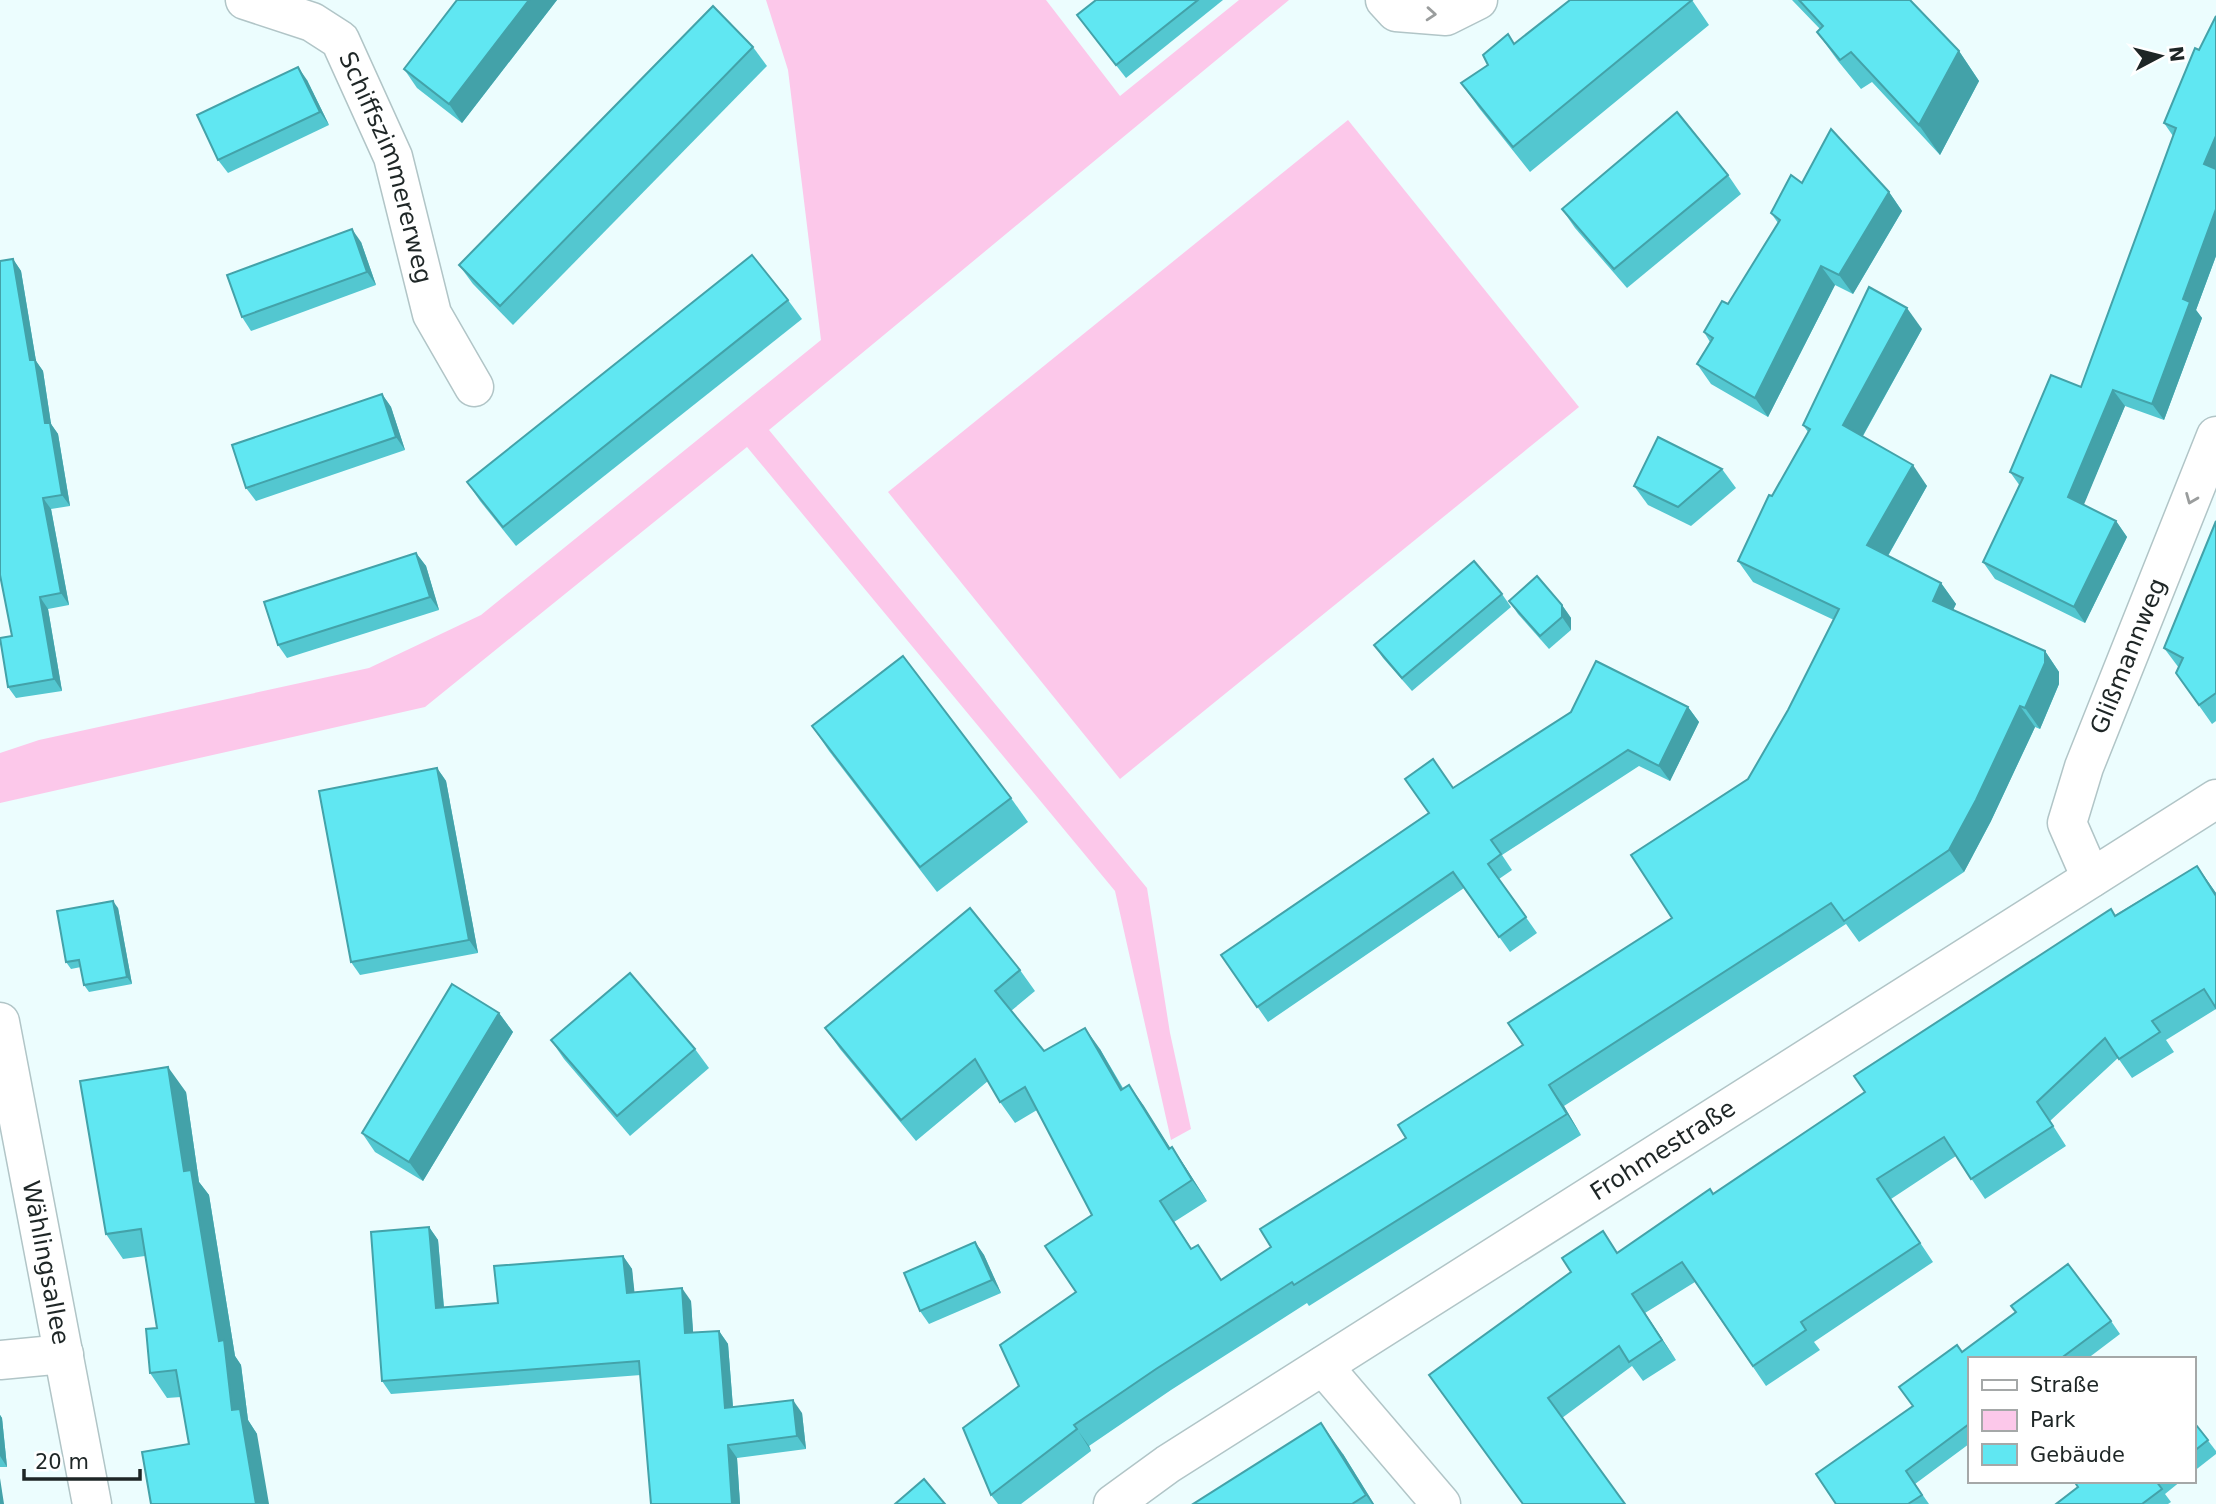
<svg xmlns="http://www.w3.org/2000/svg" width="2216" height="1504" viewBox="0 0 2216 1504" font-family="'DejaVu Sans',sans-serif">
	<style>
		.green { fill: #fcc8ea }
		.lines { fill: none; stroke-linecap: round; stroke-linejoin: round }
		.minor-casing { stroke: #b1c5c7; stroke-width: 41 }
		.minor { stroke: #fff; stroke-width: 38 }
		.wall { fill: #53c7d0 }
		.shaded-wall { fill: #43a2a9 }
		.building { fill: #60e7f2; stroke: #43a2a9; stroke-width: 2 }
		.oneway { stroke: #9a9d9d }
		.labels { text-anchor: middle; stroke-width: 5; stroke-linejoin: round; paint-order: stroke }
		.street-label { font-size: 24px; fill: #1e2626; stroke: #fff }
	</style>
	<rect width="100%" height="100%" fill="#ecfdfe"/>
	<g class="green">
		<path d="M 766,0 L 1046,0 L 1120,96 L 1239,0 L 1289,0 L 769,430 L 1147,888 L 1170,1033 L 1191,1129 L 1171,1140 L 1115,891 L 747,447 L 425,707 L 0,803 L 0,753 L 39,740 L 369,668 L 481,615 L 821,340 L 788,70 Z"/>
		<path d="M 1348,120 L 1579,407 L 1120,779 L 888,492 Z"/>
	</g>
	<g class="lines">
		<g class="minor-casing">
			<g id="minor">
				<path id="s1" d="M 245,0 L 312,22 L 340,40 L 393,157 L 432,314 L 474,387"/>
				<path d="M 1385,0 L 1396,12 L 1446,16 L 1478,0"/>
				<path id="s2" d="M 2091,878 L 2067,823 L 2084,767 L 2216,436"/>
				<path id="s3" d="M 0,1022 L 92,1504"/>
				<path d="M 0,1360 L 64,1354"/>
				<path d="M 1323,1366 L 1441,1504"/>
				<path id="s4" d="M 1113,1504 L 1168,1464 L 2216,799"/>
			</g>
		</g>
		<use href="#minor" class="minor"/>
	</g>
	<g class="wall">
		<path d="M 457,0 L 557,0 L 462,123 L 417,88 L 404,69 Z"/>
		<path d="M 1096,0 L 1223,0 L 1126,78 L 1077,15 Z"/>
		<path d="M 1692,0 L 1709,25 L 1530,172 L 1479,108 L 1461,83 L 1488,65 L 1515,44 Z"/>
		<path d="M 1792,0 L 1910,0 L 1959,51 L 1979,81 L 1940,155 L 1872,82 L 1861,89 L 1838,61 L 1817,32 L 1820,29 Z"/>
		<path d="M 2216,16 L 2216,256 L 2196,310 L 2202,318 L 2164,420 L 2125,406 L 2083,505 L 2116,521 L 2127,537 L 2085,623 L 1995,579 L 1983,562 L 2020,486 L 2010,472 L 2081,387 L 2173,136 L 2164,123 Z"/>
		<path d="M 753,47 L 767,66 L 513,325 L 473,284 L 459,265 Z"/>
		<path d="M 307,80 L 329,125 L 228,173 L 218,160 Z"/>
		<path d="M 1728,175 L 1741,194 L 1627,288 L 1575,228 L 1562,209 Z"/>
		<path d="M 1802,183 L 1889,192 L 1902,211 L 1853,294 L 1835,285 L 1768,417 L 1711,384 L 1697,364 L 1710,342 L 1704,332 L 1728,304 L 1778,223 L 1771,213 Z"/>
		<path d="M 361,242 L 376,285 L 251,331 L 242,317 Z"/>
		<path d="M 13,259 L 21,271 L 36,361 L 43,371 L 51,424 L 58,434 L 70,506 L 51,509 L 69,605 L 48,609 L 62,691 L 16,698 L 8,687 L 12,636 L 0,261 Z"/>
		<path d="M 788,300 L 802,319 L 516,546 L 480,501 L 467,482 Z"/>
		<path d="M 1922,329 L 1863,436 L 1927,486 L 1888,556 L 1941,583 L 1956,604 L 1953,610 L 2045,651 L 2059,672 L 2059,684 L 2040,729 L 2035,727 L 1991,821 L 1964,872 L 1859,942 L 1846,924 L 1564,1106 L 1581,1135 L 1309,1306 L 1307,1303 L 1171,1390 L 1089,1446 L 1091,1451 L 1021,1504 L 998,1504 L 991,1495 L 1019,1386 L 1076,1292 L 1092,1215 L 1037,1110 L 1015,1123 L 1000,1102 L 988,1081 L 916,1141 L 840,1049 L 825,1028 L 1020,970 L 1035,991 L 1011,1011 L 1044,1051 L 1100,1049 L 1123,1088 L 1129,1085 L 1170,1148 L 1172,1147 L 1186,1168 L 1207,1201 L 1174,1222 L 1192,1249 L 1222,1280 L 1271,1247 L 1523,1045 L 1672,918 L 1748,779 L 1788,710 L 1834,620 L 1753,582 L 1738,561 L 1772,496 L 1808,432 L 1803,425 Z"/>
		<path d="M 382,394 L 391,407 L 405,450 L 256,501 L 246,488 Z"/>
		<path d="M 1722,469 L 1736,488 L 1691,526 L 1648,505 L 1634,486 Z"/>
		<path d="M 2216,521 L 2216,721 L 2212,724 L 2176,673 L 2179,668 L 2164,648 Z"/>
		<path d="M 416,553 L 426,566 L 439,610 L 287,658 L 278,645 Z"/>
		<path d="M 1502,594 L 1511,607 L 1412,691 L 1383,658 L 1374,645 Z"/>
		<path d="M 1509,601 L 1562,605 L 1571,618 L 1571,630 L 1549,649 L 1518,614 Z"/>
		<path d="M 1688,707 L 1699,722 L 1670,781 L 1639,766 L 1502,855 L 1512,870 L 1499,879 L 1537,933 L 1510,952 L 1464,888 L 1268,1022 L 1221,955 L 1429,813 L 1453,788 Z"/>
		<path d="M 812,726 L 1011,798 L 1028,822 L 937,892 L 829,751 Z"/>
		<path d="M 437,768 L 446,781 L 478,953 L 360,975 L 351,962 Z"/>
		<path d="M 2197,866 L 2216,893 L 2216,1009 L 2166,1040 L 2174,1052 L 2132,1078 L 2118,1058 L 2050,1121 L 2066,1146 L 1985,1199 L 1956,1156 L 1891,1199 L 1933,1262 L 1814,1342 L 1820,1350 L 1766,1386 L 1695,1282 L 1645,1313 L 1676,1360 L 1643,1381 L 1632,1366 L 1562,1418 L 1522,1504 L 1571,1272 L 1618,1252 L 1713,1194 L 1865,1092 L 2115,915 Z"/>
		<path d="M 118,908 L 132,984 L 89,992 L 84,985 L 81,967 L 71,969 L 66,962 Z"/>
		<path d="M 499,1013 L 513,1032 L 423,1181 L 375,1152 L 362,1133 Z"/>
		<path d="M 551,1040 L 695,1049 L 709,1068 L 630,1136 L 564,1059 Z"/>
		<path d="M 186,1092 L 199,1182 L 209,1195 L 235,1356 L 241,1365 L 248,1420 L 257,1434 L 189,1444 L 181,1397 L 167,1398 L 150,1373 L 157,1328 L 145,1256 L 123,1259 L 106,1234 Z"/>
		<path d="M 429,1227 L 438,1240 L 444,1307 L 498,1303 L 623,1256 L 632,1269 L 634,1292 L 691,1301 L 693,1333 L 719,1331 L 728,1344 L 733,1407 L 802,1413 L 806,1449 L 737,1458 L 740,1504 L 651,1504 L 641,1375 L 391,1394 L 382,1381 Z"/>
		<path d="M 975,1242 L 984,1255 L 1001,1293 L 929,1324 L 920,1311 Z"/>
		<path d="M 2111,1321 L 2120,1334 L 2087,1359 L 1969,1359 L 1969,1444 L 1915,1484 L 1929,1504 L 1836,1504 L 1913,1406 L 1962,1352 Z"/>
		<path d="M 0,1415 L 2,1418 L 7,1467 L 0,1467 Z"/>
		<path d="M 2193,1421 L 2216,1451 L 2216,1454 L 2193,1472 Z"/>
		<path d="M 1343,1454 L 1374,1504 L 1193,1504 Z"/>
		<path d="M 2074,1481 L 2181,1481 L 2165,1494 L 2171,1502 L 2168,1504 L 2056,1504 L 2078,1487 Z"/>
	</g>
	<g class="shaded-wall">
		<path d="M 529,0 L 557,0 L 462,123 L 449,104 Z"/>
		<path d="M 1959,51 L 1979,81 L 1940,155 L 1919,125 Z"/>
		<path d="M 298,67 L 307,80 L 329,125 L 320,112 Z"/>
		<path d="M 2216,136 L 2216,181 L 2204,164 Z"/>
		<path d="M 1889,192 L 1902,211 L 1853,294 L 1839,275 Z"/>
		<path d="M 2216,209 L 2216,256 L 2196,310 L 2202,318 L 2164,420 L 2152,404 L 2183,299 Z"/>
		<path d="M 352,229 L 361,242 L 376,285 L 367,272 Z"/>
		<path d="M 13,259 L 21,271 L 36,361 L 43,371 L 51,424 L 58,434 L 70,506 L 62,495 L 30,360 Z"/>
		<path d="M 1821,266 L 1835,285 L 1768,417 L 1755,398 Z"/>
		<path d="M 1907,308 L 1922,329 L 1857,446 L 1843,425 Z"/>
		<path d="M 2113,390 L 2125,406 L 2080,514 L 2068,497 Z"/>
		<path d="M 382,394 L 391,407 L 405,450 L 396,437 Z"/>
		<path d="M 1913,465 L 1927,486 L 1882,566 L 1867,545 Z"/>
		<path d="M 43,498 L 51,509 L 69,605 L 61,593 Z"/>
		<path d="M 2116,521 L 2127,537 L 2085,623 L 2074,607 Z"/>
		<path d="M 416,553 L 426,566 L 439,610 L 430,597 Z"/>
		<path d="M 1941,583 L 1956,604 L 1947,622 L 1933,601 Z"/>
		<path d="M 40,597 L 48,609 L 62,691 L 54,679 Z"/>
		<path d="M 1562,605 L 1571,618 L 1571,630 L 1562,617 Z"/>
		<path d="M 2045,651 L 2059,672 L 2059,684 L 2040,729 L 2025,708 Z"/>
		<path d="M 2020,706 L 2035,727 L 1991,821 L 1964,872 L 1949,850 Z"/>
		<path d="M 1688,707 L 1699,722 L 1670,781 L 1659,766 Z"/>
		<path d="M 437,768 L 446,781 L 478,953 L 469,940 Z"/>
		<path d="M 2197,866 L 2216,893 L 2216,896 Z"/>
		<path d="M 113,901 L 118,908 L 132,984 L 127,977 Z"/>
		<path d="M 499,1013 L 513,1032 L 423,1181 L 409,1162 Z"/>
		<path d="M 1085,1028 L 1100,1049 L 1135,1111 L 1121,1090 Z"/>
		<path d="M 168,1067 L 186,1092 L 199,1182 L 209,1195 L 235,1356 L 241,1365 L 248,1420 L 257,1434 L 269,1504 L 256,1504 L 232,1410 L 184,1171 Z"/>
		<path d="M 1129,1085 L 1144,1106 L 1184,1170 L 1169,1149 Z"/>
		<path d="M 1549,1085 L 1564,1106 L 1581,1135 L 1567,1114 Z"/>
		<path d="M 1172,1147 L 1186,1168 L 1207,1201 L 1192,1180 Z"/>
		<path d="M 429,1227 L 438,1240 L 445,1321 L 436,1308 Z"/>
		<path d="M 975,1242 L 984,1255 L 1001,1293 L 992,1280 Z"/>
		<path d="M 623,1256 L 632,1269 L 636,1306 L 627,1293 Z"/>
		<path d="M 682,1288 L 691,1301 L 694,1346 L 685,1333 Z"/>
		<path d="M 1632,1294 L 1645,1313 L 1676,1360 L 1662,1340 Z"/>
		<path d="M 719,1331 L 728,1344 L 734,1421 L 725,1408 Z"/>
		<path d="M 793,1400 L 802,1413 L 806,1449 L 797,1436 Z"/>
		<path d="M 0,1415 L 2,1418 L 7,1467 L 0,1456 Z"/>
		<path d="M 1321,1423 L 1343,1454 L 1374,1504 L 1372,1504 L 1366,1495 Z"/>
		<path d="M 1074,1425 L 1089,1446 L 1091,1451 L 1077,1429 Z"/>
		<path d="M 728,1445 L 737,1458 L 740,1504 L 732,1504 Z"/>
		<path d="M 0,1478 L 4,1504 L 0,1504 Z"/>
	</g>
	<g class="building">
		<path d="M 457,0 L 529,0 L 449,104 L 404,69 Z"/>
		<path d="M 1096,0 L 1198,0 L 1116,65 L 1077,15 Z"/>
		<path d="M 1570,0 L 1692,0 L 1513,147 L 1461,83 L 1488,65 L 1483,55 L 1508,34 L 1514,44 Z"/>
		<path d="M 1799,0 L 1910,0 L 1959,51 L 1919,125 L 1851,52 L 1840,60 L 1817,32 L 1823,26 Z"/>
		<path d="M 713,6 L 753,47 L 500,306 L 459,265 Z"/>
		<path d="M 2216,16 L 2216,136 L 2204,164 L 2216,169 L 2216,209 L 2183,299 L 2190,302 L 2152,404 L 2113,390 L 2068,497 L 2116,521 L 2074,607 L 1983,562 L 2023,478 L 2010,472 L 2051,375 L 2081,387 L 2176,128 L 2164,123 L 2195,48 L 2199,50 Z"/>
		<path d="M 298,67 L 320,112 L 218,160 L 197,115 Z"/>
		<path d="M 1677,112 L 1728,175 L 1614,269 L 1562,209 Z"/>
		<path d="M 1831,129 L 1889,192 L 1839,275 L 1821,266 L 1755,398 L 1697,364 L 1713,338 L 1704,332 L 1722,301 L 1728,304 L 1780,220 L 1771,213 L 1791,175 L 1802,183 Z"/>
		<path d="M 352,229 L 367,272 L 242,317 L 227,275 Z"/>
		<path d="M 752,255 L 788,300 L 503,527 L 467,482 Z"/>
		<path d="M 13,259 L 30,360 L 35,360 L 45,423 L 50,423 L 62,495 L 43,498 L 61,593 L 40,597 L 54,679 L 8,687 L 0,638 L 12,636 L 0,575 L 0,261 Z"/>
		<path d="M 1869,287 L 1907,308 L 1843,425 L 1913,465 L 1867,545 L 1941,583 L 1933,601 L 2045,651 L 2045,663 L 2025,708 L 2020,706 L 1976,800 L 1949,850 L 1844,921 L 1831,903 L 1549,1085 L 1567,1114 L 1294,1285 L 1292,1282 L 1156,1369 L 1074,1425 L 1077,1429 L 991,1495 L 963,1428 L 1019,1386 L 1000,1345 L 1076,1292 L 1045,1246 L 1092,1215 L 1025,1087 L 1000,1102 L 975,1059 L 901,1120 L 825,1028 L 970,908 L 1020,970 L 995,991 L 1044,1051 L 1085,1028 L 1121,1090 L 1129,1085 L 1169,1149 L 1172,1147 L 1192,1180 L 1160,1201 L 1191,1249 L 1198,1245 L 1221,1280 L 1271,1247 L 1260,1229 L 1406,1138 L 1398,1125 L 1523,1045 L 1508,1023 L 1672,918 L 1631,855 L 1748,779 L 1788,710 L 1839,609 L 1738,561 L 1769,495 L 1772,496 L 1810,429 L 1803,425 Z"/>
		<path d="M 382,394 L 396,437 L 246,488 L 232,445 Z"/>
		<path d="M 1658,437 L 1722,469 L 1678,507 L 1634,486 Z"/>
		<path d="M 2216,521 L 2216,693 L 2199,705 L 2176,673 L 2183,658 L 2164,648 Z"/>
		<path d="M 416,553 L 430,597 L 278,645 L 264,602 Z"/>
		<path d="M 1474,561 L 1502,594 L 1402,678 L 1374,645 Z"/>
		<path d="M 1537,576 L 1562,605 L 1562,617 L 1540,636 L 1509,601 Z"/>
		<path d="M 903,656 L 1011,798 L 920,867 L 812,726 Z"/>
		<path d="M 1596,661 L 1688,707 L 1659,766 L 1628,750 L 1491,840 L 1501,854 L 1488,864 L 1526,917 L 1499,937 L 1453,872 L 1257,1007 L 1221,955 L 1429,813 L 1405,779 L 1433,759 L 1453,788 L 1571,712 Z"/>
		<path d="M 437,768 L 469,940 L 351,962 L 319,791 Z"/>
		<path d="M 2197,866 L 2216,896 L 2216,1008 L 2204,989 L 2152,1021 L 2160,1032 L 2119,1059 L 2105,1038 L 2037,1102 L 2053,1126 L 1971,1179 L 1944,1137 L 1877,1179 L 1920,1243 L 1801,1322 L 1806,1330 L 1753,1366 L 1682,1262 L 1632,1294 L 1662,1340 L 1629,1362 L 1619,1346 L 1548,1398 L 1625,1504 L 1523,1504 L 1429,1375 L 1571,1272 L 1562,1258 L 1603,1231 L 1617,1253 L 1710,1189 L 1713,1194 L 1865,1092 L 1854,1076 L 2111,909 L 2115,916 Z"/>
		<path d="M 113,901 L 127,977 L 84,985 L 79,960 L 66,962 L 57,911 Z"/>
		<path d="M 630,973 L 695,1049 L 617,1116 L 551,1040 Z"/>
		<path d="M 452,984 L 499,1013 L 409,1162 L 362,1133 Z"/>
		<path d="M 168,1067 L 184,1171 L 191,1170 L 219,1341 L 224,1340 L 232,1410 L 240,1409 L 256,1504 L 151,1504 L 142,1452 L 189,1444 L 176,1370 L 150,1373 L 146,1329 L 157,1328 L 141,1229 L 106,1234 L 80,1081 Z"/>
		<path d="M 429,1227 L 436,1308 L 498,1303 L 494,1266 L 623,1256 L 627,1293 L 682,1288 L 685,1333 L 719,1331 L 725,1408 L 793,1400 L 797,1436 L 728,1445 L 732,1504 L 651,1504 L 639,1361 L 382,1381 L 371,1232 Z"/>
		<path d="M 975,1242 L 992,1280 L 920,1311 L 904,1273 Z"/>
		<path d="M 2068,1264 L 2111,1321 L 2060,1359 L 1969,1359 L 1969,1424 L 1906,1471 L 1922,1495 L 1908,1504 L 1836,1504 L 1816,1474 L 1913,1406 L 1899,1387 L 1957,1345 L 1962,1352 L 2016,1312 L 2011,1306 Z"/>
		<path d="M 2193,1421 L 2208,1440 L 2193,1452 Z"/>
		<path d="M 1321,1423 L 1366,1495 L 1352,1504 L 1193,1504 Z"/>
		<path d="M 924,1479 L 945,1504 L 895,1504 Z"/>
		<path d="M 2074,1481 L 2156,1481 L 2162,1489 L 2142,1504 L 2056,1504 L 2078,1487 Z"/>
	</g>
	<defs><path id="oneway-chevron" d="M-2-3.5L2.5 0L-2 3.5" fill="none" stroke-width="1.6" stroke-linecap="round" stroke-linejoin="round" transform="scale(1.75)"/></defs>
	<g class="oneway">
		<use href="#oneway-chevron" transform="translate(1431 14) rotate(4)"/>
		<use href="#oneway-chevron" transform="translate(2191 499) rotate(112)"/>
	</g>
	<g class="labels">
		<g class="street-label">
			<text dy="8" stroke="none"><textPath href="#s1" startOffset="240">Schiffszimmererweg</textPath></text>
			<text dy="8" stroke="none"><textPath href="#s2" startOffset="238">Glißmannweg</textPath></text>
			<text dy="8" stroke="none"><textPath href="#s4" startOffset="654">Frohmestraße</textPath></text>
			<text dy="8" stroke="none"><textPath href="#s3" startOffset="245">Wählingsallee</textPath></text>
		</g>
	</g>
	<rect x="1968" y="1357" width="228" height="126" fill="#ffffff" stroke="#a5a8a8" stroke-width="2"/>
	<rect x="1982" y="1380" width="35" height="10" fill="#ffffff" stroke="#a5a8a8" stroke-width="2"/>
	<text x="2030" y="1392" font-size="21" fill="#1e2626">Straße</text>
	<rect x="1982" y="1410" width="35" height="21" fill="#fcc8ea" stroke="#a5a8a8" stroke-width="2"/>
	<text x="2030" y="1427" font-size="21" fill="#1e2626">Park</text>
	<rect x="1982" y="1444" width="35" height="21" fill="#60e7f2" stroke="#a5a8a8" stroke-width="2"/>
	<text x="2030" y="1462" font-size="21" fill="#1e2626">Gebäude</text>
	<g transform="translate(2160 56) rotate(83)" stroke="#ffffff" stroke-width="5" paint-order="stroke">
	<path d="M0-5L12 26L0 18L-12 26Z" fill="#1e2626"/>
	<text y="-10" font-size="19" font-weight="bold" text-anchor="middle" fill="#1e2626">N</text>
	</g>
	<path d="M24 1469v10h116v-10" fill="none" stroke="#1e2626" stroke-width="3.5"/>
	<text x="35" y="1469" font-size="21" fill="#1e2626" stroke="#ffffff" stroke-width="5" paint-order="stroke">20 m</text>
</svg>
